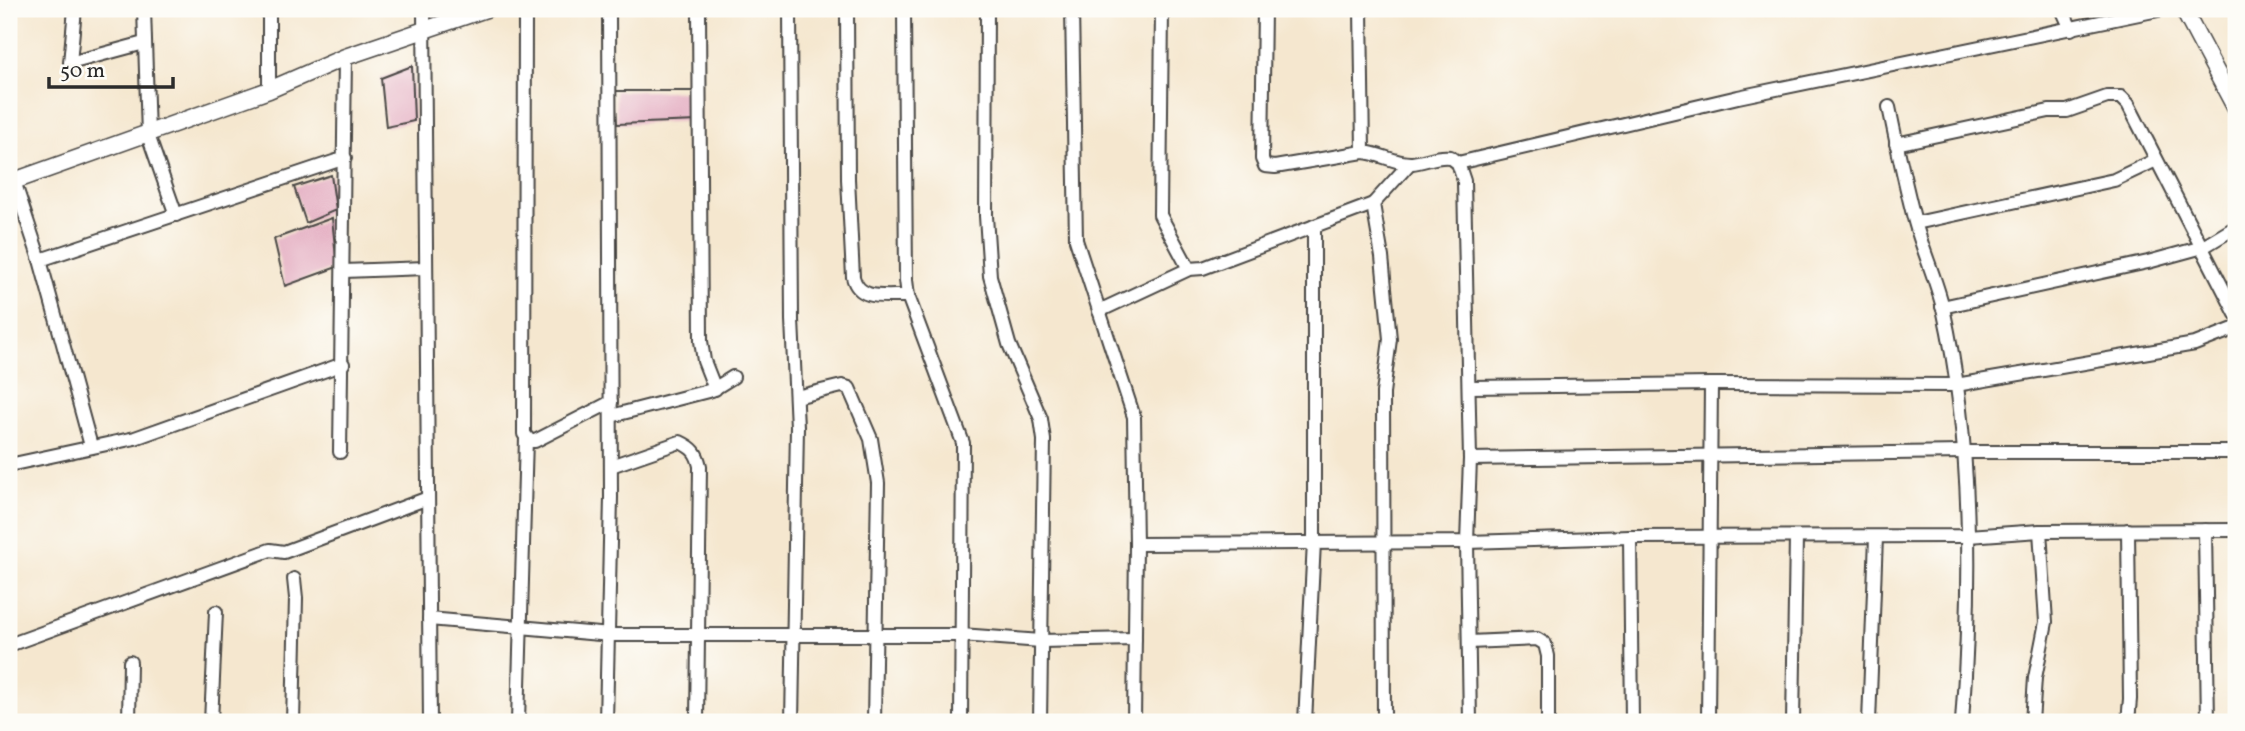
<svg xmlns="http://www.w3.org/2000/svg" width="2245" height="731" viewBox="0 0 2245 731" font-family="Vollkorn,serif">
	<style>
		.building { fill: #e6b4c6 }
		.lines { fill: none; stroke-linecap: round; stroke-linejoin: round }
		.minor-casing { stroke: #494744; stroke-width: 16 }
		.tertiary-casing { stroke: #494744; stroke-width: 19 }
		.minor { stroke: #fff; stroke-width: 12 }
		.tertiary { stroke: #fff; stroke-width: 16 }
	</style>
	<rect width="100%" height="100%" fill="#fdfcf7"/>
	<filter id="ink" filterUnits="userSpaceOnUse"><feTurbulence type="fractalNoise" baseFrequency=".0143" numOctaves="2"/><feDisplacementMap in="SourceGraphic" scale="14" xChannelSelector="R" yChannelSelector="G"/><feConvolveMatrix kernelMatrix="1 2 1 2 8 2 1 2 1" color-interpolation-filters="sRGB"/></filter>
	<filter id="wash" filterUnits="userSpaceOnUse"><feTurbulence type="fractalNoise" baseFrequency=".00686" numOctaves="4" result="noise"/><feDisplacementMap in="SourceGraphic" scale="28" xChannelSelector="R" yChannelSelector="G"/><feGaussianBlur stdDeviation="1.57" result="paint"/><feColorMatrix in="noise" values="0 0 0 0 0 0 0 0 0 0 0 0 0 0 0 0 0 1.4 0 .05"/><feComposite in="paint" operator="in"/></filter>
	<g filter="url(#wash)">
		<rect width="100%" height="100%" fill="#f5e7cf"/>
		<g id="blocks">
			<g class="building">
				<path d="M 412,66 L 414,121 L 386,127 L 381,78 Z"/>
				<path d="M 615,91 L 696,91 L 698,121 L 617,124 Z"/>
				<path d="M 331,175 L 336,210 L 306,223 L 294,187 Z"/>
				<path d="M 332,218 L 337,267 L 285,286 L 274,239 Z"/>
			</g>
		</g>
	</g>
	<g filter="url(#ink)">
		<use href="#blocks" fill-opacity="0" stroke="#494744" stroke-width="2"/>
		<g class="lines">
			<g class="minor-casing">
				<g id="minor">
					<path d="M 75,9 L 70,63 L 144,43"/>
					<path d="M 144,9 L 148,135 L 176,215"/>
					<path d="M 269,9 L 269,90"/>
					<path d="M 424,9 L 430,722"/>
					<path d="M 525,9 L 524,434 L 530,441 L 535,441 L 611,402"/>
					<path d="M 699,9 L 701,341 L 704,361 L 715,389"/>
					<path d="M 790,9 L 792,320 L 797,427 L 792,722"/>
					<path d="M 847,9 L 848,179 L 853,277 C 859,302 887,295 908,296"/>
					<path d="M 904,9 L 906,280 L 908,296 L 963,443 L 961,722"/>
					<path d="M 987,9 L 986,216 L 990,276 L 1009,344 L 1041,419 L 1044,440 L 1040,722"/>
					<path d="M 1072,9 L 1076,240 L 1134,417 L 1136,544 L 1134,722"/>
					<path d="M 1162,9 L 1160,215 L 1189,269 L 1203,268 L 1373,204 L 1410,163"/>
					<path d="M 1264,9 L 1262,159 L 1265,166 L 1275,167 L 1363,152 C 1380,153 1395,164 1412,163 C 1425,162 1436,155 1450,157 L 1458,163 L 1464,181 L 1470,459 L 1467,542 L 1470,722"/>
					<path d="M 1361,9 L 1363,152"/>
					<path d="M 2062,9 L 2071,29"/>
					<path d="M 1889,107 C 1897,146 1905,184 1915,222 C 1923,251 1936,279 1943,308 C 1973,441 1972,587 1962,722"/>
					<path d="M 1896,144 L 2049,111 L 2067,111 L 2107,97 L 2121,97 L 2128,104 L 2236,314"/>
					<path d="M 1458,163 L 1738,97 L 2163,9"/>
					<path d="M 14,181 L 40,260 L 91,446"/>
					<path d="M 1373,204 L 1382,257 L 1390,339 L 1383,393 L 1384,722"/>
					<path d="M 1916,223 L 2114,180 L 2156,160"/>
					<path d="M 40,260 L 345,158"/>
					<path d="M 344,271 L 426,268"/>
					<path d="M 1942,307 L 2148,262 L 2203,247 L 2236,227"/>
					<path d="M 1099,311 L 1189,269"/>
					<path d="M 1469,387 L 1711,384 L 1956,385 L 2195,344 L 2236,328"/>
					<path d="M 796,397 L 842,386 L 849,388 L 871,439 L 878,483 L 874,722"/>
					<path d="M 611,416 L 712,390 L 733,377"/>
					<path d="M 340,452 L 345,57"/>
					<path d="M 1470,459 L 1963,452 L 2236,452"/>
					<path d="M 9,465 L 135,438 L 343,364"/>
					<path d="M 611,466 L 680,442 C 693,448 697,453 700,466 L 697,722"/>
					<path d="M 2205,530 L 2208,722"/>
					<path d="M 1630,537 L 1632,722"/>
					<path d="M 1136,544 L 1467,542 L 1630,537 L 1968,536 L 2040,531 L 2236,530"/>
					<path d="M 429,619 L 611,635 L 961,635 L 1041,641 L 1135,639"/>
					<path d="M 1469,642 L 1537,639 L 1545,644 L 1548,656 L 1548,722"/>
					<path d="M 9,645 L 270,550 L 284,552 L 428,498"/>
					<path d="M 129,722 L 130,662"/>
					<path d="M 211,722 L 216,612"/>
					<path d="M 293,722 L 296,598 L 294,579"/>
					<path d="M 518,722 L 526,438"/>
					<path d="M 606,722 L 611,497 L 609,9"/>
					<path d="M 1305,722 L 1314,542 L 1314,226"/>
					<path d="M 1708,722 L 1711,384"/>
					<path d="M 1793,722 L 1796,537"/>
					<path d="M 1869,722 L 1876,537"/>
					<path d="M 2032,722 L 2035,678 L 2046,622 L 2040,531"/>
					<path d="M 2128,722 L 2130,699 L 2128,530"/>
				</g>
			</g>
			<g class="tertiary-casing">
				<g id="tertiary">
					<path d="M 2183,9 L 2236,109"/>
					<path d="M 9,180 L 14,181 L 269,90 L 345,57 L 486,9"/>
				</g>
			</g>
			<use href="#minor" class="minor"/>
			<use href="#tertiary" class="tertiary"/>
		</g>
	</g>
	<rect width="2245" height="731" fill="none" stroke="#fdfcf7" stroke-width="35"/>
	<path d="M49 77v10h124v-10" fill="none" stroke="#2b2b2b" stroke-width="3.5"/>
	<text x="60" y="77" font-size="21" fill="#2b2b2b" stroke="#fdfcf7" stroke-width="5" paint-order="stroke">50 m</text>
</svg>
